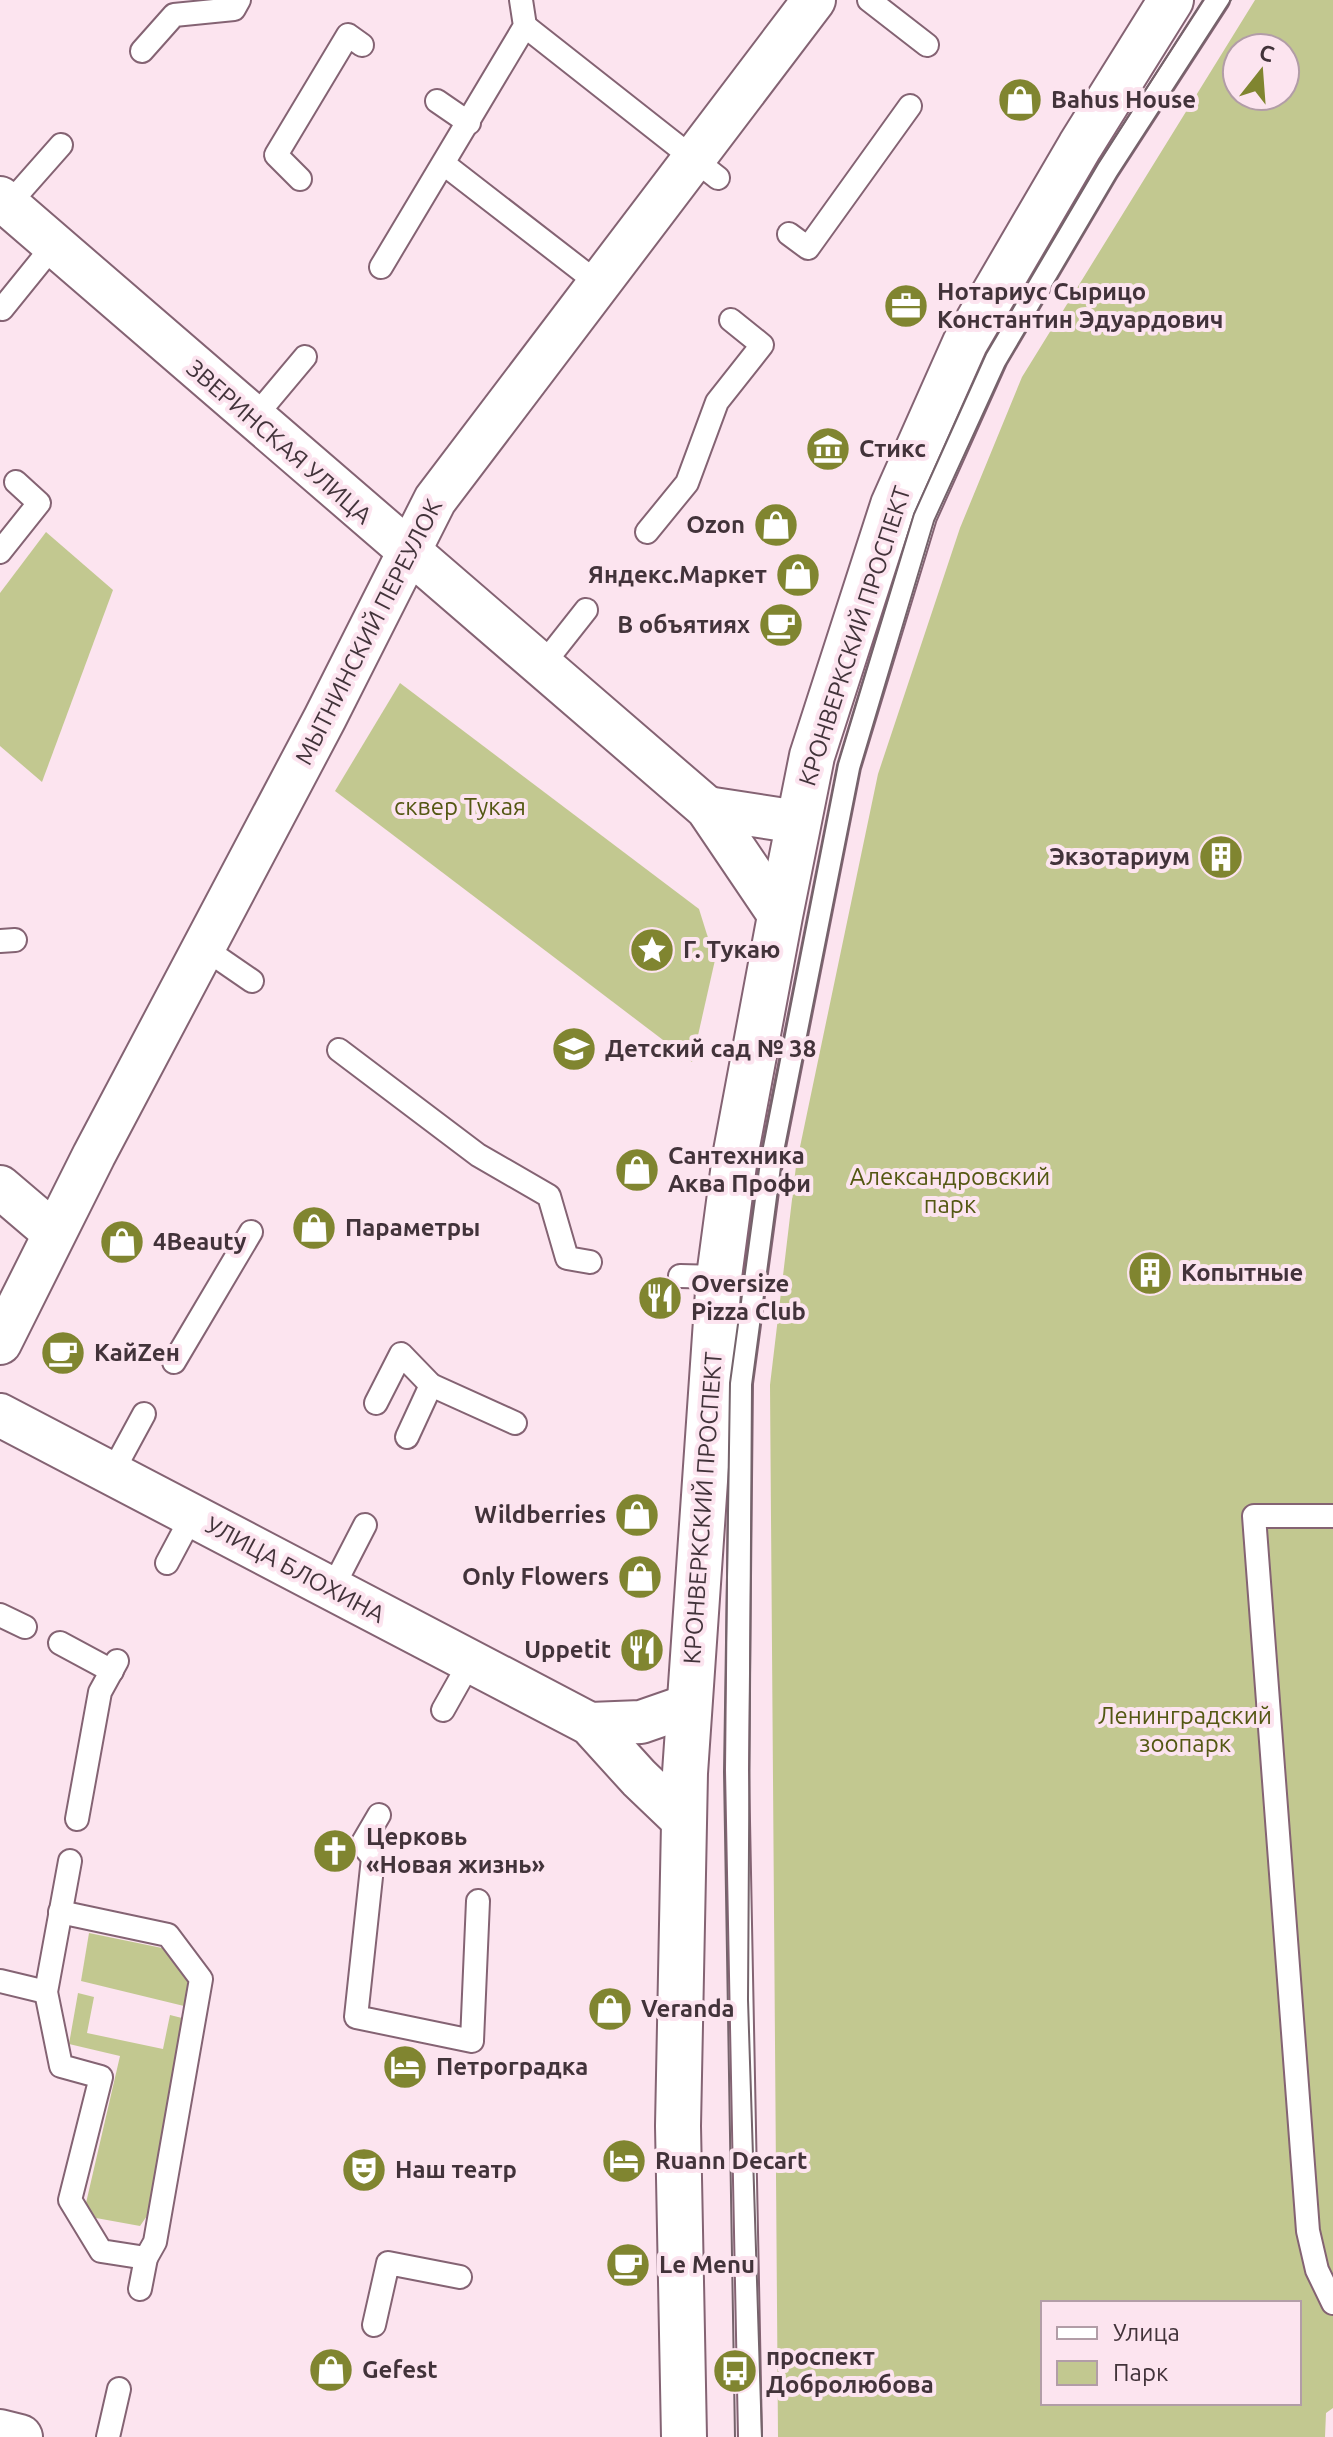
<svg xmlns="http://www.w3.org/2000/svg" width="1333" height="2437" viewBox="0 0 1333 2437" font-family="Ubuntu,sans-serif">
	<style>
		.green { fill: #c2c890; fill-rule: evenodd }
		.lines { fill: none; stroke-linecap: round; stroke-linejoin: round }
		.lane-casing { stroke: #846373; stroke-width: 26 }
		.street-casing { stroke: #846373; stroke-width: 46 }
		.secondary-casing { stroke: #846373; stroke-width: 48 }
		.lane { stroke: #fff; stroke-width: 22 }
		.street { stroke: #fff; stroke-width: 42 }
		.secondary { stroke: #fff; stroke-width: 44 }
		.tram { stroke: #75636b; stroke-width: 2 }
		.labels { text-anchor: middle; stroke-width: 8; stroke-linejoin: round; paint-order: stroke }
		.poi-label { font-size: 24px; font-weight: bold; fill: #42333a; stroke: #fce4ef; text-anchor: start }
		.street-label { font-size: 24px; fill: #42333a; stroke: #fce4ef }
		.park-label { font-size: 24px; fill: #535712; stroke: #fce4ef }
	</style>
	<rect width="100%" height="100%" fill="#fce4ef"/>
	<g class="green">
		<path d="M 1255,0 L 1333,0 L 1333,2408 L 1326,2413 L 1325,2437 L 778,2437 L 770,1385 L 796,1166 L 878,774 L 960,528 L 1022,377 ZM 1237,48 L 1285,48 L 1285,96 L 1237,96 ZM 1043,2303 L 1299,2303 L 1299,2403 L 1043,2403 Z"/>
		<path d="M 46,532 L 113,590 L 42,782 L 0,746 L 0,593 Z"/>
		<path d="M 400,683 L 699,909 L 715,960 L 692,1062 L 335,791 Z"/>
		<path d="M 89,1933 L 162,1948 L 188,1982 L 184,2006 L 81,1981 Z"/>
		<path d="M 78,1993 L 94,1997 L 87,2033 L 163,2049 L 170,2015 L 182,2018 L 149,2213 L 140,2226 L 96,2218 L 86,2203 L 120,2056 L 69,2044 Z"/>
	</g>
	<g class="lines">
		<g class="lane-casing">
			<g id="lane">
				<path d="M 869,0 L 927,45"/>
				<path d="M 525,26 L 718,178"/>
				<path d="M 142,51 L 174,15 L 234,9 L 239,0"/>
				<path d="M 437,101 L 469,123"/>
				<path d="M 444,164 L 599,284"/>
				<path d="M 300,179 L 276,155 L 348,35 L 362,45"/>
				<path d="M 8,205 L 61,145"/>
				<path d="M 789,234 L 808,248 L 910,106"/>
				<path d="M 381,267 L 525,26 L 521,0"/>
				<path d="M 2,309 L 53,246"/>
				<path d="M 253,419 L 305,357"/>
				<path d="M 647,532 L 687,483 L 717,402 L 762,345 L 731,320"/>
				<path d="M 0,552 L 39,503 L 16,482"/>
				<path d="M 541,667 L 586,610"/>
				<path d="M 0,941 L 15,940"/>
				<path d="M 204,948 L 252,981"/>
				<path d="M 339,1050 L 478,1155 L 549,1196 L 567,1258 L 590,1262"/>
				<path d="M 680,1276 L 719,1277"/>
				<path d="M 174,1362 L 251,1232"/>
				<path d="M 376,1403 L 401,1354 L 431,1385 L 515,1423"/>
				<path d="M 407,1437 L 431,1385"/>
				<path d="M 112,1473 L 144,1414"/>
				<path d="M 1333,1516 L 1254,1516 L 1308,2231 L 1317,2270 L 1333,2303"/>
				<path d="M 167,1563 L 192,1516"/>
				<path d="M 332,1589 L 365,1525"/>
				<path d="M 0,1615 L 25,1627"/>
				<path d="M 60,1643 L 112,1671"/>
				<path d="M 443,1710 L 470,1662"/>
				<path d="M 379,1815 L 362,1844 L 373,1858 L 356,2017 L 472,2041 L 478,1901"/>
				<path d="M 77,1819 L 100,1692 L 117,1661"/>
				<path d="M 70,1861 L 46,1992 L 61,2066 L 101,2077 L 70,2200 L 101,2251 L 146,2258"/>
				<path d="M 60,1912 L 168,1935 L 201,1979 L 155,2242 L 146,2258 L 140,2289"/>
				<path d="M 0,1981 L 46,1992"/>
				<path d="M 374,2325 L 388,2263 L 460,2277"/>
				<path d="M 108,2437 L 119,2389"/>
				<path d="M 750,2437 L 737,1770 L 741,1383 L 771,1162 L 849,767 L 925,517 L 996,359 L 1107,171 L 1218,0"/>
			</g>
		</g>
		<g class="street-casing">
			<g id="street">
				<path d="M 0,198 L 707,808 L 780,916"/>
				<path d="M 707,808 L 798,822"/>
				<path d="M 0,1187 L 54,1233"/>
				<path d="M 0,1343 L 94,1155 L 325,718 L 435,500 L 814,0"/>
				<path d="M 0,1415 L 590,1724 L 639,1778 L 684,1821"/>
				<path d="M 590,1724 L 641,1722 L 690,1705"/>
			</g>
		</g>
		<g class="secondary-casing">
			<g id="secondary">
				<path d="M 0,2432 L 20,2437"/>
				<path d="M 684,2437 L 678,2126 L 685,1773 L 719,1277 L 735,1157 L 780,916 L 812,756 L 893,505 L 965,343 L 1080,146 L 1171,0"/>
			</g>
		</g>
		<use href="#lane" class="lane"/>
		<use href="#street" class="street"/>
		<use href="#secondary" class="secondary"/>
		<g class="tram">
			<path d="M 735,2437 L 724,1772 L 730,1383 L 760,1162 L 838,764 L 914,514 L 986,354 L 1098,164 L 1203,0"/>
			<path d="M 762,2437 L 748,2000 L 752,1385 L 781,1167 L 860,769 L 934,521 L 1005,366 L 1117,176 L 1231,0"/>
		</g>
	</g>
	<defs>
		<g id="shop-disc" transform="scale(2.3)"><circle r="9.5" fill="#808530" stroke="#fce4ef"/><path d="M-5-2.5h2.3a2.7 3.5 0 0 1 5.4 0H5L5.5 6h-11ZM-1.5-2.5h3a1.5 2.3 0 0 0-3 0Z" fill="#fff"/></g>
		<g id="office-disc" transform="scale(2.3)"><circle r="9.5" fill="#808530" stroke="#fce4ef"/><path d="M-6-3h4V-5.5h4V-3h4V5H-6ZM-1-4.5V-3h2v-1.5ZM-6 0V1H6V0Z" fill="#fff"/></g>
		<g id="museum-disc" transform="scale(2.3)"><circle r="9.5" fill="#808530" stroke="#fce4ef"/><path d="M0-6L6-3V-2H-6V-3ZM-5-1h2V3h-2ZM-1-1h2V3h-2ZM3-1h2V3H3ZM-6 4H6V6H-6Z" fill="#fff"/></g>
		<g id="cafe-disc" transform="scale(2.3)"><circle r="9.5" fill="#808530" stroke="#fce4ef"/><path d="M-5.5-4.5H6V0H3Q3 3.5 0 3.5H-2.5Q-5.5 3.5-5.5 0ZM3-3.2v2h1.7v-2ZM-6 4.5H4V6H-6Z" fill="#fff"/></g>
		<g id="building-disc" transform="scale(2.3)"><circle r="9.5" fill="#808530" stroke="#fce4ef"/><path d="M-4-6H4V6H1V3H-1V6H-4ZM-2.5-4.3h1.7v1.8h-1.7ZM.8-4.3h1.7v1.8H.8ZM-2.5-1h1.7V.8h-1.7ZM.8-1h1.7V.8H.8Z" fill="#fff"/></g>
		<g id="sight-disc" transform="scale(2.3)"><circle r="9.5" fill="#808530" stroke="#fce4ef"/><path d="M0-6L1.8-2.2L6-1.7L2.9 1.2L3.7 5.4L0 3.3L-3.7 5.4L-2.9 1.2L-6-1.7L-1.8-2.2Z" fill="#fff"/></g>
		<g id="school-disc" transform="scale(2.3)"><circle r="9.5" fill="#808530" stroke="#fce4ef"/><path d="M0-5L7-2L0 1L-7-2ZM-4 1L0 2.5L4 1V4Q0 6-4 4Z" fill="#fff"/></g>
		<g id="restaurant-disc" transform="scale(2.3)"><circle r="9.5" fill="#808530" stroke="#fce4ef"/><path d="M-5-6h1v4h1v-4h1v4h1v-4h1v5L-1.5 .5V6h-2V.5L-5-1ZM5-6V6H3V1.5H1.5Q1.5-4 5-6Z" fill="#fff"/></g>
		<g id="church-disc" transform="scale(2.3)"><circle r="9.5" fill="#808530" stroke="#fce4ef"/><path d="M-1.2-6h2.4v3.5h3.3v2.4h-3.3V6h-2.4V-.1h-3.3v-2.4h3.3Z" fill="#fff"/></g>
		<g id="hotel-disc" transform="scale(2.3)"><circle r="9.5" fill="#808530" stroke="#fce4ef"/><path d="M-6-4.5h1.5V1H6V5H4.5V3h-9V5H-6ZM-4 0a1.8 1.8 0 1 1 3.6 0ZM.5 0V-2.5h3Q6-2.5 6 0Z" fill="#fff"/></g>
		<g id="theatre-disc" transform="scale(2.3)"><circle r="9.5" fill="#808530" stroke="#fce4ef"/><path d="M-5-5.5Q0-4 5-5.5V0Q5 5 0 6Q-5 5-5 0ZM-3.3-2.5H-1v1.5H-3.3ZM1-2.5H3.3v1.5H1ZM-2.8 1Q0 5.5 2.8 1Z" fill="#fff"/></g>
		<g id="bus-disc" transform="scale(2.3)"><circle r="9.5" fill="#808530" stroke="#fce4ef"/><path d="M-5-6H5V4H4V6H2V4H-2V6H-4V4H-5ZM-3.5-4V0h7V-4ZM-3.5 1.2v1.5H-2V1.2ZM2 1.2v1.5H3.5V1.2Z" fill="#fff"/></g>
	</defs>
	<g fill-rule="evenodd">
		<use href="#shop-disc" x="1020" y="100"/>
		<use href="#office-disc" x="906" y="306"/>
		<use href="#museum-disc" x="828" y="449"/>
		<use href="#shop-disc" x="776" y="525"/>
		<use href="#shop-disc" x="798" y="575"/>
		<use href="#cafe-disc" x="781" y="625"/>
		<use href="#building-disc" x="1221" y="857"/>
		<use href="#sight-disc" x="652" y="950"/>
		<use href="#school-disc" x="574" y="1049"/>
		<use href="#shop-disc" x="637" y="1170"/>
		<use href="#shop-disc" x="314" y="1228"/>
		<use href="#shop-disc" x="122" y="1242"/>
		<use href="#building-disc" x="1150" y="1273"/>
		<use href="#restaurant-disc" x="660" y="1298"/>
		<use href="#cafe-disc" x="63" y="1353"/>
		<use href="#shop-disc" x="637" y="1515"/>
		<use href="#shop-disc" x="640" y="1577"/>
		<use href="#restaurant-disc" x="642" y="1650"/>
		<use href="#church-disc" x="335" y="1851"/>
		<use href="#shop-disc" x="610" y="2009"/>
		<use href="#hotel-disc" x="405" y="2067"/>
		<use href="#hotel-disc" x="624" y="2161"/>
		<use href="#theatre-disc" x="364" y="2170"/>
		<use href="#cafe-disc" x="628" y="2265"/>
		<use href="#shop-disc" x="331" y="2370"/>
		<use href="#bus-disc" x="735" y="2371"/>
	</g>
	<g class="labels">
		<g class="poi-label">
			<text x="1051" y="108">Bahus House</text>
			<text x="937" y="300">Нотариус Сырицо<tspan x="937" dy="28">Константин Эдуардович</tspan></text>
			<text x="859" y="457">Стикс</text>
			<text x="745" y="533" text-anchor="end">Ozon</text>
			<text x="767" y="583" text-anchor="end">Яндекс.Маркет</text>
			<text x="750" y="633" text-anchor="end">В объятиях</text>
			<text x="1190" y="865" text-anchor="end">Экзотариум</text>
			<text x="683" y="958">Г. Тукаю</text>
			<text x="605" y="1057">Детский сад № 38</text>
			<text x="668" y="1164">Сантехника<tspan x="668" dy="28">Аква Профи</tspan></text>
			<text x="345" y="1236">Параметры</text>
			<text x="153" y="1250">4Beauty</text>
			<text x="1181" y="1281">Копытные</text>
			<text x="691" y="1292">Oversize<tspan x="691" dy="28">Pizza Club</tspan></text>
			<text x="94" y="1361">КайZен</text>
			<text x="606" y="1523" text-anchor="end">Wildberries</text>
			<text x="609" y="1585" text-anchor="end">Only Flowers</text>
			<text x="611" y="1658" text-anchor="end">Uppetit</text>
			<text x="366" y="1845">Церковь<tspan x="366" dy="28">«Новая жизнь»</tspan></text>
			<text x="641" y="2017">Veranda</text>
			<text x="436" y="2075">Петроградка</text>
			<text x="655" y="2169">Ruann Decart</text>
			<text x="395" y="2178">Наш театр</text>
			<text x="659" y="2273">Le Menu</text>
			<text x="766" y="2365">проспект<tspan x="766" dy="28">Добролюбова</tspan></text>
			<text x="362" y="2378">Gefest</text>
		</g>
		<g class="street-label">
			<text transform="translate(279 442) rotate(41)" y="8">ЗВЕРИНСКАЯ УЛИЦА</text>
			<text transform="translate(369 632) rotate(-63)" y="8">МЫТНИНСКИЙ ПЕРЕУЛОК</text>
			<text transform="translate(855 636) rotate(-72)" y="8">КРОНВЕРКСКИЙ ПРОСПЕКТ</text>
			<text transform="translate(703 1508) rotate(-86)" y="8">КРОНВЕРКСКИЙ ПРОСПЕКТ</text>
			<text transform="translate(295 1570) rotate(28)" y="8">УЛИЦА БЛОХИНА</text>
		</g>
		<g class="park-label">
			<text x="460" y="815">сквер Тукая</text>
			<text x="950" y="1185">Александровский<tspan x="950" dy="28">парк</tspan></text>
			<text x="1185" y="1724">Ленинградский<tspan x="1185" dy="28">зоопарк</tspan></text>
		</g>
	</g>
	<rect x="1041" y="2301" width="260" height="104" fill="#fce4ef" stroke="#b29da7" stroke-width="2"/>
	<rect x="1057" y="2327" width="40" height="12" fill="#ffffff" stroke="#b29da7" stroke-width="2"/>
	<text x="1113" y="2341" font-size="24" fill="#42333a">Улица</text>
	<rect x="1057" y="2361" width="40" height="24" fill="#c2c890" stroke="#b29da7" stroke-width="2"/>
	<text x="1113" y="2381" font-size="24" fill="#42333a">Парк</text>
	<g transform="translate(1261 72) rotate(17)"><circle r="38" fill="#fce4ef" stroke="#b29da7" stroke-width="2"/>
	<path d="M0-6L14 30L0 20L-14 30Z" fill="#808530"/>
	<text y="-12" font-size="22" font-weight="bold" text-anchor="middle" fill="#42333a">С</text>
	</g>
</svg>
